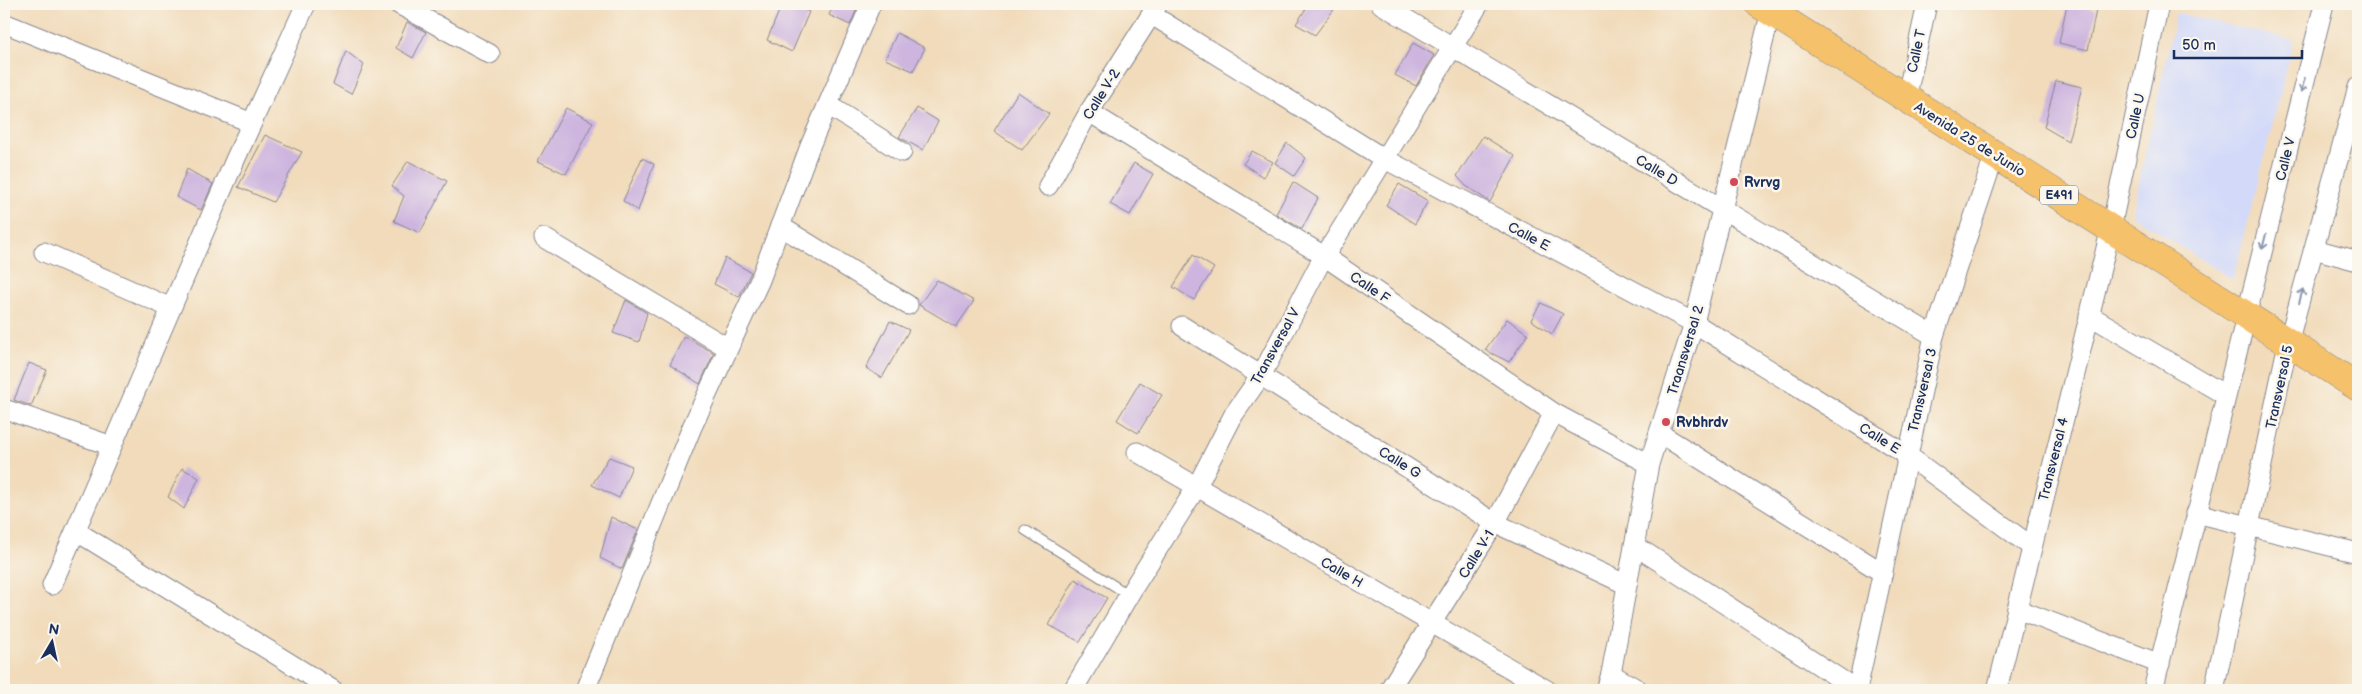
<svg xmlns="http://www.w3.org/2000/svg" width="2362" height="694" viewBox="0 0 2362 694" font-family="'Balsamiq Sans',sans-serif">
	<style>
		.built { fill: #d2d9f9 }
		.building { fill: #cdb5df }
		.lines { fill: none; stroke-linecap: round; stroke-linejoin: round }
		.service-casing { stroke: #86858c; stroke-width: 11 }
		.minor-casing { stroke: #86858c; stroke-width: 21 }
		.trunk-casing { stroke: #86858c; stroke-width: 29 }
		.service { stroke: #fff; stroke-width: 9 }
		.minor { stroke: #fff; stroke-width: 19 }
		.trunk { stroke: #f5c16b; stroke-width: 28 }
		.oneway { stroke: #8d97ae }
		.poi-dot { fill: #d1495b; stroke: #fbf7ec; stroke-width: 2 }
		.labels { text-anchor: middle; stroke-width: 5; stroke-linejoin: round; paint-order: stroke }
		.shield { fill: #fbf7ec; stroke: #5e6b89; stroke-width: 1 }
		.shield-label { font-size: 12px; font-weight: bold; fill: #1b2f5e }
		.street-label { font-size: 14px; fill: #1b2f5e; stroke: #fbf7ec }
		.poi-label { font-size: 14px; font-weight: bold; fill: #1b2f5e; stroke: #fbf7ec; text-anchor: start }
	</style>
	<rect width="100%" height="100%" fill="#fbf7ec"/>
	<filter id="ink" filterUnits="userSpaceOnUse"><feTurbulence type="fractalNoise" baseFrequency=".02" numOctaves="2"/><feDisplacementMap in="SourceGraphic" scale="10" xChannelSelector="R" yChannelSelector="G"/><feConvolveMatrix kernelMatrix="1 2 1 2 8 2 1 2 1" color-interpolation-filters="sRGB"/></filter>
	<filter id="wash" filterUnits="userSpaceOnUse"><feTurbulence type="fractalNoise" baseFrequency=".0096" numOctaves="4" result="noise"/><feDisplacementMap in="SourceGraphic" scale="20" xChannelSelector="R" yChannelSelector="G"/><feGaussianBlur stdDeviation="1.12" result="paint"/><feColorMatrix in="noise" values="0 0 0 0 0 0 0 0 0 0 0 0 0 0 0 0 0 1.4 0 .05"/><feComposite in="paint" operator="in"/></filter>
	<g filter="url(#wash)">
		<rect width="100%" height="100%" fill="#f1dbbb"/>
		<path class="built" d="M 2176,13 L 2294,40 L 2233,280 L 2132,215 Z"/>
		<g id="blocks">
			<g class="building">
				<path d="M 782,4 L 793,4 L 809,12 L 792,52 L 767,40 Z"/>
				<path d="M 834,4 L 859,4 L 850,25 L 829,15 Z"/>
				<path d="M 1309,4 L 1338,4 L 1315,35 L 1296,24 Z"/>
				<path d="M 2067,4 L 2096,10 L 2088,50 L 2059,43 Z"/>
				<path d="M 407,22 L 426,32 L 413,58 L 396,48 Z"/>
				<path d="M 897,33 L 925,48 L 913,71 L 885,59 Z"/>
				<path d="M 1413,43 L 1434,55 L 1416,86 L 1395,75 Z"/>
				<path d="M 346,51 L 364,65 L 351,94 L 333,84 Z"/>
				<path d="M 2056,81 L 2082,87 L 2068,141 L 2044,127 Z"/>
				<path d="M 1018,92 L 1049,114 L 1022,150 L 994,131 Z"/>
				<path d="M 566,108 L 593,122 L 566,174 L 538,161 Z"/>
				<path d="M 917,108 L 938,121 L 923,150 L 899,137 Z"/>
				<path d="M 265,135 L 302,152 L 273,202 L 238,187 Z"/>
				<path d="M 1483,136 L 1515,156 L 1490,202 L 1466,186 L 1457,176 Z"/>
				<path d="M 1287,143 L 1306,158 L 1294,176 L 1275,163 Z"/>
				<path d="M 1252,151 L 1273,162 L 1263,177 L 1243,164 Z"/>
				<path d="M 642,158 L 654,164 L 638,211 L 623,201 Z"/>
				<path d="M 408,161 L 447,181 L 420,233 L 394,221 L 404,196 L 392,186 Z"/>
				<path d="M 1134,163 L 1153,174 L 1130,215 L 1110,204 Z"/>
				<path d="M 187,169 L 213,184 L 201,210 L 176,197 Z"/>
				<path d="M 1293,182 L 1318,198 L 1302,229 L 1276,214 Z"/>
				<path d="M 1399,184 L 1428,201 L 1415,224 L 1386,205 Z"/>
				<path d="M 1193,255 L 1214,268 L 1194,300 L 1173,287 Z"/>
				<path d="M 725,258 L 751,272 L 739,297 L 714,284 Z"/>
				<path d="M 937,280 L 974,301 L 956,327 L 919,305 Z"/>
				<path d="M 626,300 L 647,313 L 639,342 L 613,333 Z"/>
				<path d="M 1541,303 L 1563,314 L 1552,334 L 1531,320 Z"/>
				<path d="M 1507,319 L 1528,334 L 1509,362 L 1485,350 Z"/>
				<path d="M 890,321 L 909,330 L 882,378 L 866,368 Z"/>
				<path d="M 684,336 L 714,353 L 700,384 L 670,365 Z"/>
				<path d="M 29,363 L 47,370 L 31,406 L 14,400 Z"/>
				<path d="M 1140,382 L 1162,395 L 1138,433 L 1117,420 Z"/>
				<path d="M 609,457 L 632,466 L 619,498 L 592,485 Z"/>
				<path d="M 182,468 L 199,478 L 184,509 L 168,497 Z"/>
				<path d="M 611,517 L 638,530 L 622,569 L 600,558 Z"/>
				<path d="M 1075,579 L 1107,598 L 1080,642 L 1049,625 Z"/>
			</g>
		</g>
	</g>
	<g filter="url(#ink)">
		<use href="#blocks" fill-opacity="0" stroke="#86858c" stroke-width="1"/>
		<g class="lines">
			<g class="service-casing">
				<path id="service" d="M 1025,530 L 1129,595"/>
			</g>
			<g class="minor-casing">
				<g id="minor">
					<path d="M 398,4 L 490,54"/>
					<path d="M 1381,4 L 1934,336"/>
					<path d="M 1152,15 L 1383,158 L 1694,323 L 1907,455 L 2032,547"/>
					<path d="M 4,23 L 252,123"/>
					<path d="M 1906,99 L 1927,4"/>
					<path d="M 828,105 L 902,152"/>
					<path d="M 1089,112 L 1324,256 L 1554,413 L 1649,464"/>
					<path d="M 1048,186 L 1089,112 L 1158,4"/>
					<path d="M 780,226 L 908,305"/>
					<path d="M 544,238 L 728,348"/>
					<path d="M 2314,249 L 2358,261"/>
					<path d="M 44,252 L 171,308"/>
					<path d="M 2089,315 L 2225,395"/>
					<path d="M 1182,326 L 1495,523 L 1625,584"/>
					<path d="M 4,409 L 112,446"/>
					<path d="M 1659,433 L 1883,573"/>
					<path d="M 1137,452 L 1547,690"/>
					<path d="M 2196,513 L 2358,553"/>
					<path d="M 76,531 L 333,690"/>
					<path d="M 1634,545 L 1857,690"/>
					<path d="M 52,585 L 235,160 L 306,4"/>
					<path d="M 2017,609 L 2160,664"/>
					<path d="M 1611,674 L 1639,690"/>
					<path d="M 585,690 L 692,427 L 760,280 L 810,146 L 871,4"/>
					<path d="M 1073,690 L 1132,590 L 1196,488 L 1234,414 L 1262,374 L 1318,267 L 1479,4"/>
					<path d="M 1389,690 L 1495,523 L 1554,413"/>
					<path d="M 1606,690 L 1611,674 L 1649,464 L 1694,323 L 1771,11"/>
					<path d="M 1857,690 L 1934,336 L 1995,154"/>
					<path d="M 1997,690 L 2111,228 L 2159,4"/>
					<path d="M 2153,690 L 2324,4"/>
					<path d="M 2214,690 L 2288,343 L 2358,87"/>
				</g>
			</g>
			<g class="trunk-casing">
				<path id="trunk" d="M 1759,4 L 2358,387"/>
			</g>
			<use href="#service" class="service"/>
			<use href="#minor" class="minor"/>
			<use href="#trunk" class="trunk"/>
		</g>
		<defs><path id="oneway-shaft" d="M-6 0H5M1.5-3L5.5 0L1.5 3" fill="none" stroke-width="1.6" stroke-linecap="round" stroke-linejoin="round" transform="scale(1.25)"/></defs>
		<g class="oneway">
			<use href="#oneway-shaft" transform="translate(2303 85) rotate(104)"/>
			<use href="#oneway-shaft" transform="translate(2264 242) rotate(104)"/>
			<use href="#oneway-shaft" transform="translate(2301 296) rotate(-75)"/>
		</g>
	</g>
	<g class="poi-dot">
		<circle cx="1734" cy="182" r="5"/>
		<circle cx="1666" cy="422" r="5"/>
	</g>
	<g class="labels">
		<rect class="shield" x="2040" y="185.5" width="38" height="19" rx="4"/>
		<g class="shield-label">
			<text x="2059" y="199">E491</text>
		</g>
		<g class="street-label">
			<text transform="translate(1916 51) rotate(-78)" y="5">Calle T</text>
			<text transform="translate(1101 94) rotate(-58)" y="5">Calle V-2</text>
			<text transform="translate(2135 116) rotate(-78)" y="5">Calle U</text>
			<text transform="translate(1970 139) rotate(32)" y="5">Avenida 25 de Junio</text>
			<text transform="translate(2285 159) rotate(-76)" y="5">Calle V</text>
			<text transform="translate(1657 170) rotate(31)" y="5">Calle D</text>
			<text transform="translate(1529 236) rotate(28)" y="5">Calle E</text>
			<text transform="translate(1370 287) rotate(34)" y="5">Calle F</text>
			<text transform="translate(1275 346) rotate(-61)" y="5">Transversal V</text>
			<text transform="translate(1685 350) rotate(-73)" y="5">Traansversal 2</text>
			<text transform="translate(2279 387) rotate(-78)" y="5">Transversal 5</text>
			<text transform="translate(1922 390) rotate(-77)" y="5">Transversal 3</text>
			<text transform="translate(1880 438) rotate(32)" y="5">Calle E</text>
			<text transform="translate(2053 459) rotate(-76)" y="5">Transversal 4</text>
			<text transform="translate(1400 462) rotate(32)" y="5">Calle G</text>
			<text transform="translate(1476 554) rotate(-58)" y="5">Calle V-1</text>
			<text transform="translate(1342 572) rotate(30)" y="5">Calle H</text>
		</g>
		<g class="poi-label">
			<text x="1744" y="187">Rvrvg</text>
			<text x="1676" y="427">Rvbhrdv</text>
		</g>
	</g>
	<rect width="2362" height="694" fill="none" stroke="#fbf7ec" stroke-width="20"/>
	<g transform="translate(52 642) rotate(9)" stroke="#fbf7ec" stroke-width="4" paint-order="stroke">
	<path d="M0-4L9 19L0 12L-9 19Z" fill="#1b2f5e"/>
	<text y="-8" font-size="14" font-weight="bold" text-anchor="middle" fill="#1b2f5e">N</text>
	</g>
	<path d="M2174 50v8h128v-8" fill="none" stroke="#1b2f5e" stroke-width="2.5"/>
	<text x="2182" y="50" font-size="15" fill="#1b2f5e" stroke="#fbf7ec" stroke-width="4" paint-order="stroke">50 m</text>
</svg>
